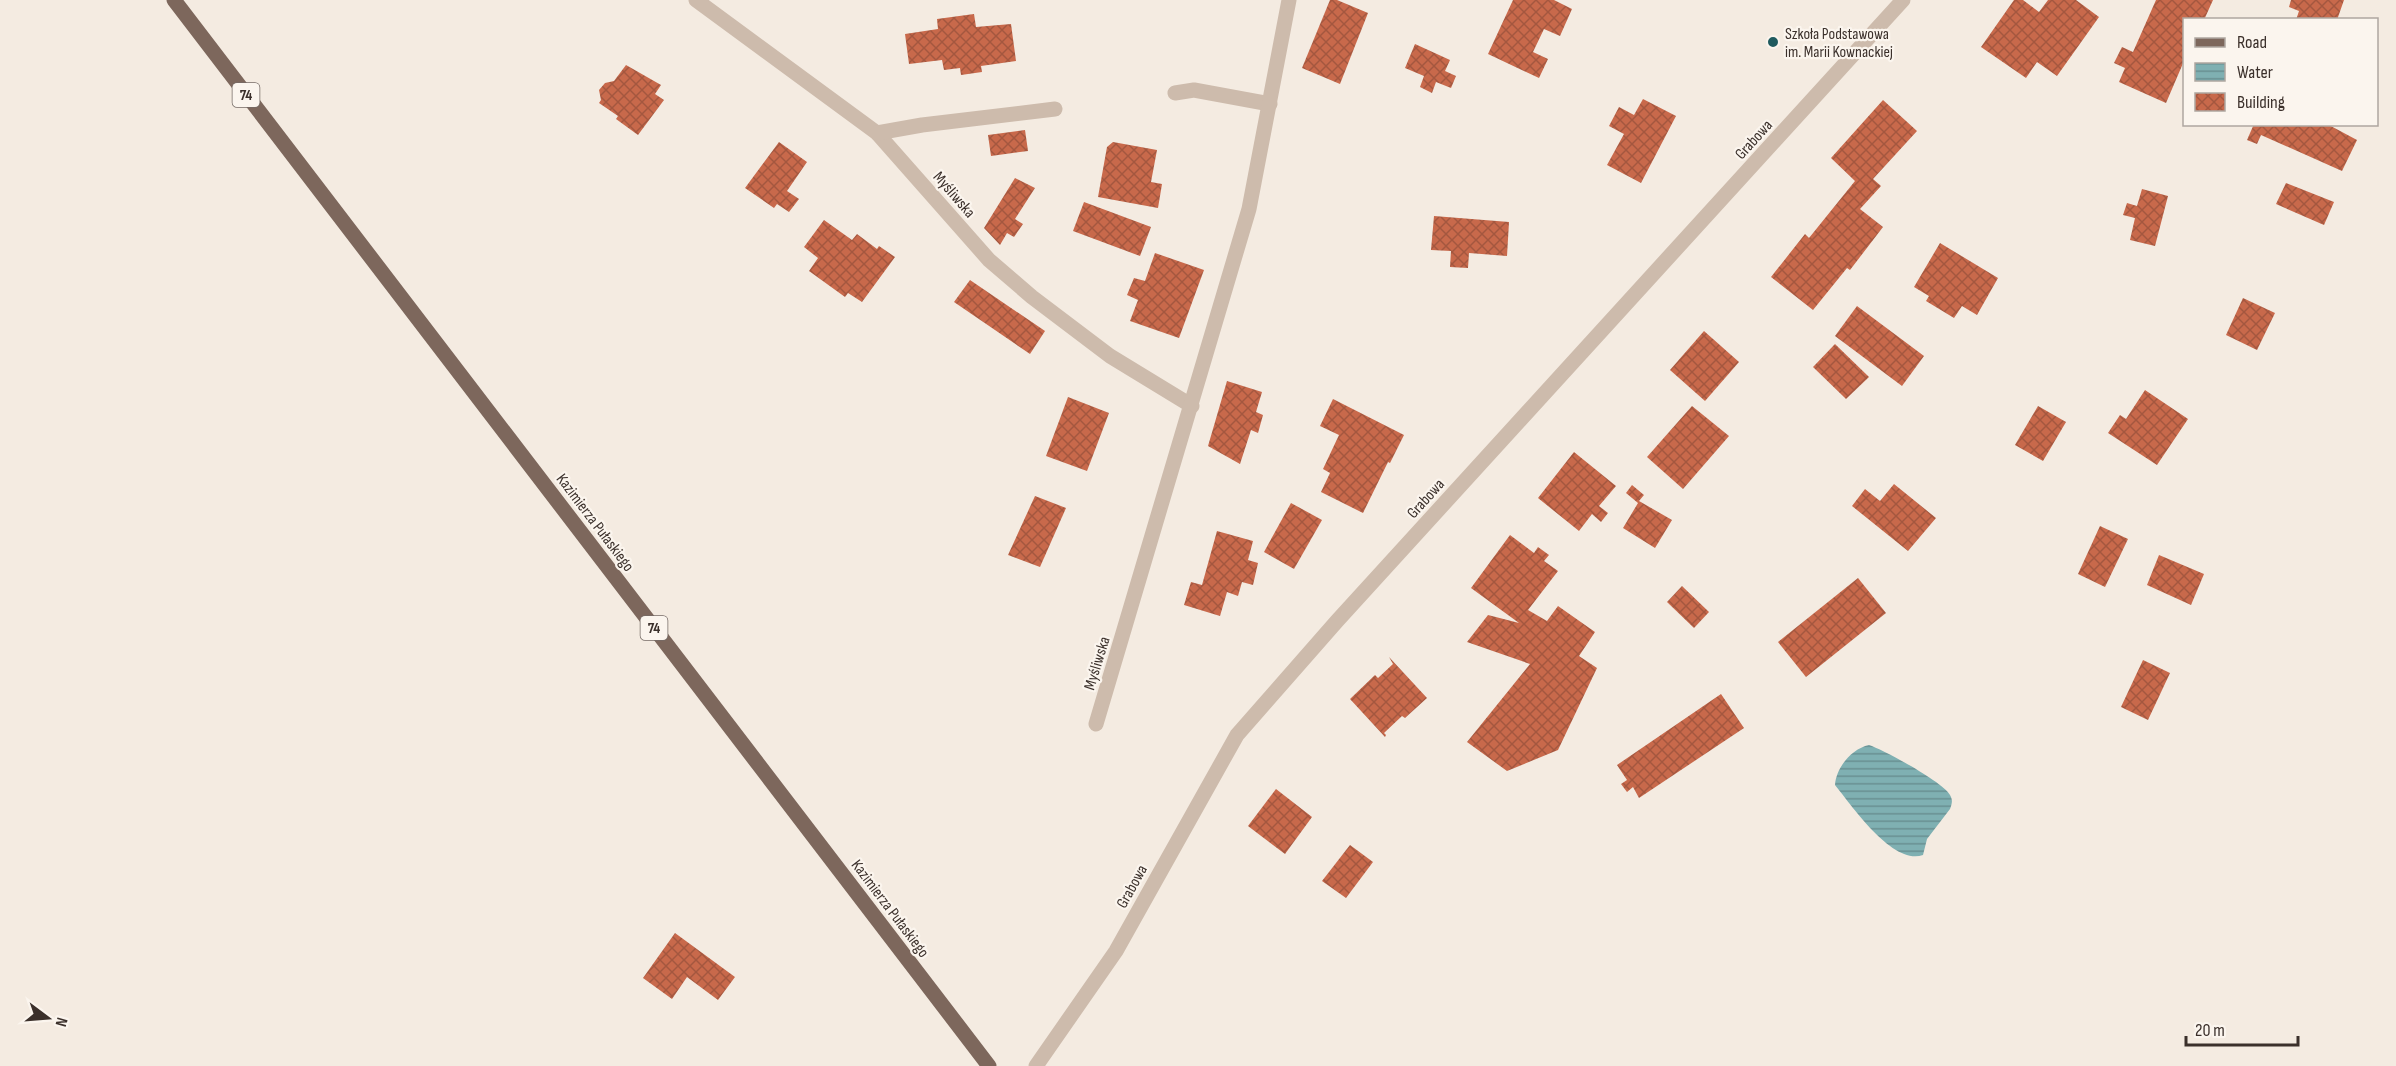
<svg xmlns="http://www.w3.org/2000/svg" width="2396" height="1066" viewBox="0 0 2396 1066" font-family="'Sofia Sans Condensed',sans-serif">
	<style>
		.water { fill: url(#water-rules) }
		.building { fill: url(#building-cross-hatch) }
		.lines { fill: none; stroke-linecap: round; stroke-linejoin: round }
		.minor { stroke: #cdbbac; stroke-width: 15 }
		.major { stroke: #7d675c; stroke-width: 15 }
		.poi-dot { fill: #1f5a5e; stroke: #fbf5ee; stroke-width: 2 }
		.labels { text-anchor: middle; stroke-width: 4.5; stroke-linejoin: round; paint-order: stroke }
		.shield { fill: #fbf5ee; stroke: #756b66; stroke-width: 1.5 }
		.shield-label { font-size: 15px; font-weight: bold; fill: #3b302b }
		.poi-label { font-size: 16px; fill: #3b302b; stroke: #fbf5ee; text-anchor: start }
		.street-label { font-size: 16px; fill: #3b302b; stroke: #fbf5ee }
	</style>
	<defs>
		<pattern id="water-rules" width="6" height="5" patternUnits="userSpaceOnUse" patternTransform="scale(1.5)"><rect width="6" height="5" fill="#7fb0b2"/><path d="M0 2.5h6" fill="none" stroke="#699091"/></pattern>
		<pattern id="building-cross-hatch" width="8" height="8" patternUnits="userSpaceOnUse" patternTransform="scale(1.5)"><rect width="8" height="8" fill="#c8694b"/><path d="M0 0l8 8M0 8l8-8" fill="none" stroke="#a4573f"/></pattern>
	</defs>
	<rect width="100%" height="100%" fill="#f4ebe1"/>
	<path class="water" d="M 1869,745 C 1884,750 1943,782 1950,795 C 1953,800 1952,804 1950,809 L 1927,839 L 1923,855 C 1893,866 1852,806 1835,785 C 1836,768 1851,749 1869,745 Z"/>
	<g class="building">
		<path d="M 1330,0 L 1337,0 L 1368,13 L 1340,84 L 1302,68 Z"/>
		<path d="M 1513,0 L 1554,0 L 1572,9 L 1560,36 L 1544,29 L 1533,52 L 1548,59 L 1539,78 L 1488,54 Z"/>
		<path d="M 2014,0 L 2023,0 L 2039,12 L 2048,0 L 2076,0 L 2099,17 L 2057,76 L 2037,62 L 2026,78 L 1981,47 Z"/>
		<path d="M 2156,0 L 2213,0 L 2204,20 L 2184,20 L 2184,61 L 2166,103 L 2119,82 L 2125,68 L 2114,63 L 2122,47 L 2133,52 Z"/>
		<path d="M 2291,0 L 2344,0 L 2337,20 L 2296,20 L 2299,11 L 2289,7 Z"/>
		<path d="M 974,14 L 976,27 L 1011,24 L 1016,61 L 981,66 L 982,72 L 961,75 L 960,68 L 944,70 L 942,60 L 909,64 L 905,34 L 938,29 L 937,19 Z"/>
		<path d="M 1415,44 L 1450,60 L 1445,71 L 1456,76 L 1451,88 L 1436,82 L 1432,93 L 1420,87 L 1424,76 L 1405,68 Z"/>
		<path d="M 626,65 L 661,85 L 655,94 L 664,100 L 638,135 L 616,119 L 618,116 L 599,103 L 601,100 L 599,90 L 605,83 L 614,81 Z"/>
		<path d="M 1643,99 L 1676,116 L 1641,183 L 1607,165 L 1624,134 L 1609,126 L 1619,107 L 1634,115 Z"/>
		<path d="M 1883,100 L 1917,131 L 1873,179 L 1881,186 L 1860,209 L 1883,227 L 1850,270 L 1847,268 L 1813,310 L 1771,277 L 1805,234 L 1809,238 L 1855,181 L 1831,158 Z"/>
		<path d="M 2254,124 L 2327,124 L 2357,140 L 2342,171 L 2261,135 L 2257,144 L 2247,140 Z"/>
		<path d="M 1025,130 L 1028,151 L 991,156 L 988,135 Z"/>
		<path d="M 779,142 L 807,162 L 787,191 L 799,199 L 789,212 L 777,204 L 774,208 L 745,188 Z"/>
		<path d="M 1113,142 L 1157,150 L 1151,182 L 1162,184 L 1158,208 L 1098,197 L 1107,147 Z"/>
		<path d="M 1015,178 L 1035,188 L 1015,219 L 1023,224 L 1014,237 L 1007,233 L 1000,245 L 984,228 Z"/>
		<path d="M 2286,183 L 2334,202 L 2324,225 L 2276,204 Z"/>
		<path d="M 2142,189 L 2168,196 L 2155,246 L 2130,240 L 2135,218 L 2123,215 L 2127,203 L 2137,206 Z"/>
		<path d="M 1084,202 L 1151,227 L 1140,256 L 1073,231 Z"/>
		<path d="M 1434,216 L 1509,222 L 1507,256 L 1469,253 L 1468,268 L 1450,267 L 1451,251 L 1431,250 Z"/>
		<path d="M 824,220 L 852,240 L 857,234 L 877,249 L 879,246 L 895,257 L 862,302 L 848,293 L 845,297 L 809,271 L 818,258 L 804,247 Z"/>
		<path d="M 1940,243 L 1998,278 L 1977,315 L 1962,306 L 1954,318 L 1926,301 L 1929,296 L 1914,287 Z"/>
		<path d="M 1155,253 L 1204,270 L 1179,338 L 1130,321 L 1138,300 L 1127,295 L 1134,278 L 1145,281 Z"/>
		<path d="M 970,280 L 1045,331 L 1030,354 L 954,302 Z"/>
		<path d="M 2243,298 L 2275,313 L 2257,350 L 2226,335 Z"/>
		<path d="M 1857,306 L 1924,356 L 1902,386 L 1835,336 Z"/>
		<path d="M 1704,331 L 1739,362 L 1705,401 L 1670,370 Z"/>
		<path d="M 1835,344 L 1869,377 L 1846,399 L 1813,367 Z"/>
		<path d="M 1227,381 L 1262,392 L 1256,412 L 1263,415 L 1258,433 L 1251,430 L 1240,464 L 1208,446 Z"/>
		<path d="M 2145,390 L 2188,419 L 2157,465 L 2108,433 L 2120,415 L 2126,419 Z"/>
		<path d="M 1068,397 L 1109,413 L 1087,471 L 1046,456 Z"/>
		<path d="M 1333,399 L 1404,435 L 1390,463 L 1388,462 L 1363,513 L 1321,492 L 1330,473 L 1323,469 L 1339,435 L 1320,426 Z"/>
		<path d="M 1692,406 L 1729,436 L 1683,489 L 1647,457 Z"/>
		<path d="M 2038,406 L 2066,422 L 2043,461 L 2015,445 Z"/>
		<path d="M 1574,452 L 1616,486 L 1599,506 L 1608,513 L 1601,522 L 1592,514 L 1579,531 L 1538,498 Z"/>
		<path d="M 1894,484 L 1936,518 L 1908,551 L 1852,506 L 1865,489 L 1880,501 Z"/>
		<path d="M 1632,485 L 1644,495 L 1639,501 L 1672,520 L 1655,548 L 1623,528 L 1638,503 L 1626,493 Z"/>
		<path d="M 1035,496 L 1066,508 L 1040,567 L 1008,555 Z"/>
		<path d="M 1291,503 L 1322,520 L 1294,569 L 1264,552 Z"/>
		<path d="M 2100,526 L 2128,539 L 2105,587 L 2078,574 Z"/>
		<path d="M 1217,531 L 1253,541 L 1248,560 L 1258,563 L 1253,585 L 1242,582 L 1238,596 L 1227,592 L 1220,616 L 1184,605 L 1191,582 L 1202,585 Z"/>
		<path d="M 1510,535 L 1534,553 L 1538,547 L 1549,555 L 1544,561 L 1558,571 L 1528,610 L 1547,621 L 1558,606 L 1595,632 L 1579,656 L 1597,668 L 1558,750 L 1507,771 L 1467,742 L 1530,664 L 1467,642 L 1488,615 L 1519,623 L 1471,588 Z"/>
		<path d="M 2159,555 L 2204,574 L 2191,605 L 2147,585 Z"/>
		<path d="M 1858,578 L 1886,613 L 1806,677 L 1778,642 Z"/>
		<path d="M 1682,586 L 1709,612 L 1694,628 L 1667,602 Z"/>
		<path d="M 1389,657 L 1427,698 L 1405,718 L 1402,716 L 1384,733 L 1386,735 L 1385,737 L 1350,699 L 1375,675 L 1378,678 L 1393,664 Z"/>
		<path d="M 2143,660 L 2170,673 L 2148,720 L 2121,707 Z"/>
		<path d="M 1721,694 L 1744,728 L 1639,798 L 1633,787 L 1627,792 L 1621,784 L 1627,780 L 1617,765 Z"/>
		<path d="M 1276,789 L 1312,817 L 1285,854 L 1248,826 Z"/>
		<path d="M 1350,845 L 1373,862 L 1346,898 L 1322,881 Z"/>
		<path d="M 675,933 L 735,977 L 718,1000 L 687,977 L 672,999 L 643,978 Z"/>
	</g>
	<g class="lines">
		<g class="minor">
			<path d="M 696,0 L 877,133 L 989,260 L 1032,297 L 1110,356 L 1192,406"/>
			<path d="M 1175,93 L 1194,90 L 1270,104"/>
			<path d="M 877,133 L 922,125 L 1055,109"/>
			<path d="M 1096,724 L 1249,209 L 1289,0"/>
			<path d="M 1036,1066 L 1116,951 L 1237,735 L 1337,621 L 1903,0"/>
		</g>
		<path class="major" d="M 174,0 L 989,1066"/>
	</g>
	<circle class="poi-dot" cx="1773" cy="42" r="6"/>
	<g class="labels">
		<g class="shield">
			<rect x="232.5" y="83" width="27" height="24" rx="4.5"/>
			<rect x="640.5" y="616" width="27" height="24" rx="4.5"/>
		</g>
		<g class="shield-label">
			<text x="246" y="100">74</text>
			<text x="654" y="633">74</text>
		</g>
		<g class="poi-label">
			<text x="1785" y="39">Szkoła Podstawowa<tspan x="1785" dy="18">im. Marii Kownackiej</tspan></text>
		</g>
		<g class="street-label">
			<text transform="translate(1753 139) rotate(-48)" y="6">Grabowa</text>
			<text transform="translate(955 194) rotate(49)" y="6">Myśliwska</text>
			<text transform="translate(1425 498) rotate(-48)" y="6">Grabowa</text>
			<text transform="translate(596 522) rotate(53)" y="6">Kazimierza Pułaskiego</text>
			<text transform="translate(1096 663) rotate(-73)" y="6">Myśliwska</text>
			<text transform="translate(1131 886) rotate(-61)" y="6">Grabowa</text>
			<text transform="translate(891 908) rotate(53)" y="6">Kazimierza Pułaskiego</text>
		</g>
	</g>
	<rect x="2183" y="18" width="195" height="108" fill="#fbf5ee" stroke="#aea6a0" stroke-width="1.5"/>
	<rect x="2195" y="38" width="30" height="9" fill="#7d675c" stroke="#aea6a0" stroke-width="1.5"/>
	<text x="2237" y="48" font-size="18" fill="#3b302b">Road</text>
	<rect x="2195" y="63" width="30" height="18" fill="url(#water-rules)" stroke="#aea6a0" stroke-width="1.5"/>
	<text x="2237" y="78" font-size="18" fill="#3b302b">Water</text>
	<rect x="2195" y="93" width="30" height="18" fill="url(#building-cross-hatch)" stroke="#aea6a0" stroke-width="1.5"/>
	<text x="2237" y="108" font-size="18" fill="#3b302b">Building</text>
	<g transform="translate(48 1018) rotate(106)" stroke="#fbf5ee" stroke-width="4.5" paint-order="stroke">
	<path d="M0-4.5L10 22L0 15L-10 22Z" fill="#3b302b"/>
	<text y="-9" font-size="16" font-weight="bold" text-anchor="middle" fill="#3b302b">N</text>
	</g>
	<path d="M2186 1036v9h112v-9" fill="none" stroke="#3b302b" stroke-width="3"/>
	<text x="2195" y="1036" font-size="18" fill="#3b302b" stroke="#fbf5ee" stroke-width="4.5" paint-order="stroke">20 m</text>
</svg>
